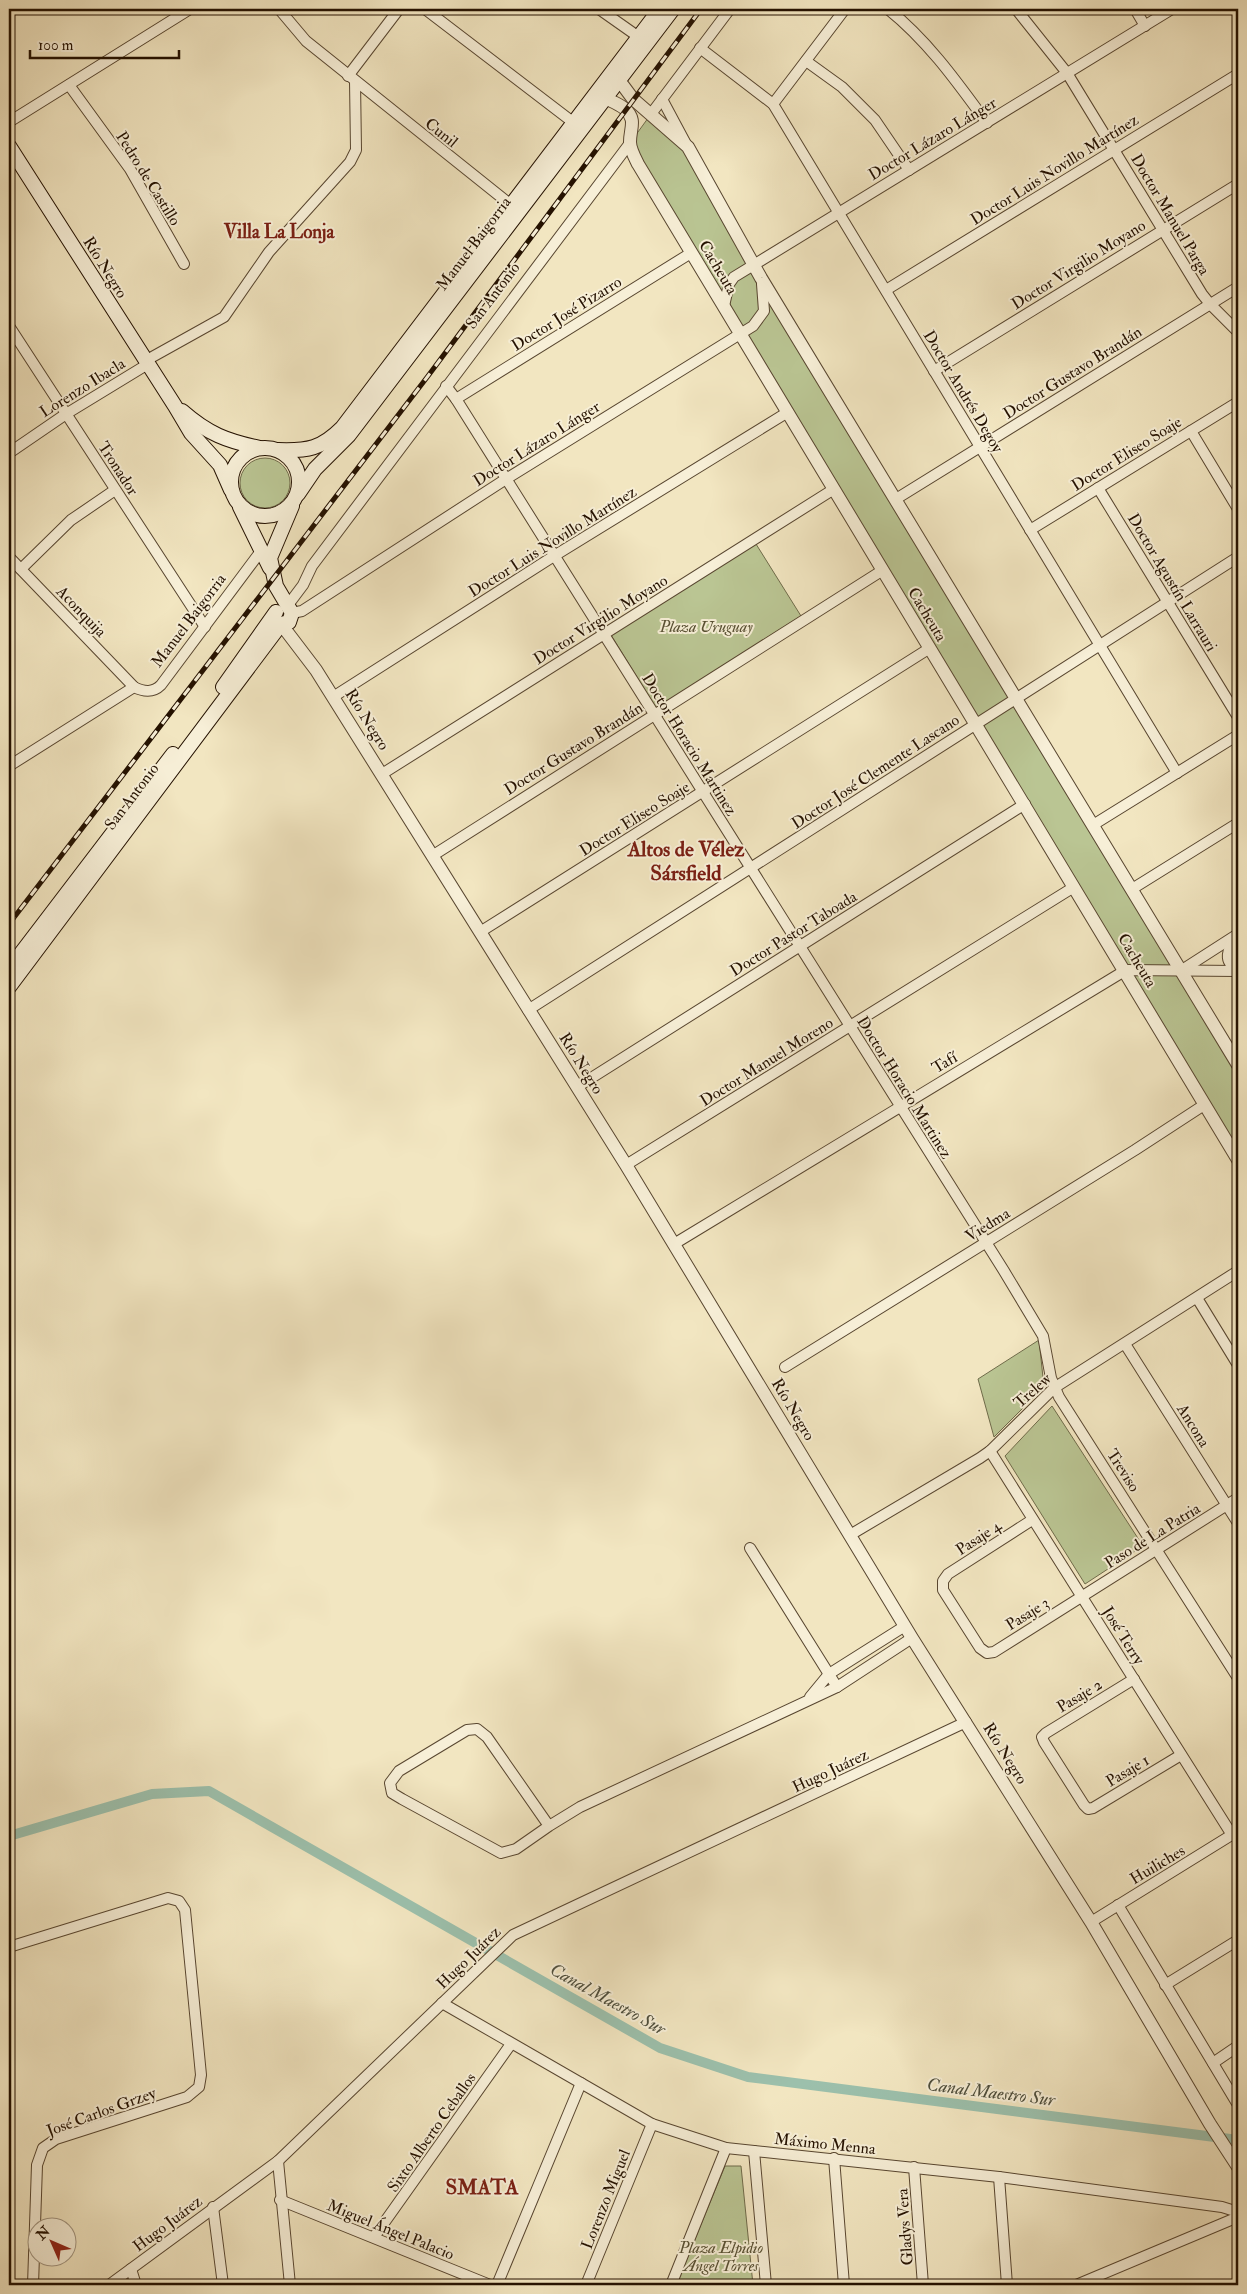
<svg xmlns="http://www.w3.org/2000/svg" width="1247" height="2294" viewBox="0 0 1247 2294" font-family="'IM FELL Double Pica',serif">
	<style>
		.green { fill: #bac593; stroke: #6f6b4a }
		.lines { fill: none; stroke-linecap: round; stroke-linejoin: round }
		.canal { stroke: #9cc0ac; stroke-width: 10 }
		.minor-casing { stroke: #584630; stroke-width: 12 }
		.tertiary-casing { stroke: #584630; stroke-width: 14 }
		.secondary-casing { stroke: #241100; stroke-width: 16 }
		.minor { stroke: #f7efd7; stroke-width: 10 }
		.tertiary { stroke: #f7efd7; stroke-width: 12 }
		.secondary { stroke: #f7efd7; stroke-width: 14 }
		.rail-casing { stroke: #241100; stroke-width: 5 }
		.rail { stroke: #f7efd7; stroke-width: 3; stroke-dasharray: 9; stroke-linecap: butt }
		.labels { text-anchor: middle; stroke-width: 4; stroke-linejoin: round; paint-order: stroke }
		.street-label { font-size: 16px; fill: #241100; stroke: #f7efd7 }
		.park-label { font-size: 16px; font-style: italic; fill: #585033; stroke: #f7efd7 }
		.water-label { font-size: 18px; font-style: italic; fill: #4e4e3c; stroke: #f7efd7 }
		.quarter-label { font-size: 19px; font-weight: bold; fill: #7a1f14; stroke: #f7efd7 }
		.district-label { font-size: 21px; font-weight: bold; fill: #7a1f14; stroke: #f7efd7 }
	</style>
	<rect width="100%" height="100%" fill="#f2e6c1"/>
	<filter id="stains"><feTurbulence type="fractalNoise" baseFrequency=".004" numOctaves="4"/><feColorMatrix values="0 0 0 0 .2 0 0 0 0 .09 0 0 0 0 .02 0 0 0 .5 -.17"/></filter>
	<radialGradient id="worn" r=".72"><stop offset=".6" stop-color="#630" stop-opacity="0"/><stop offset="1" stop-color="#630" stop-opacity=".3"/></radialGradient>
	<g class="green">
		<path d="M 651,114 L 680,139 L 1238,1065 L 1238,1160 L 630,143 Z"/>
		<circle cx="265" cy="483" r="25"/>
		<path d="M 756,544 L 801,616 L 656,708 L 611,635 Z"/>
		<path d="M 1039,1340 L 1044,1387 L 994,1437 L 978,1379 Z"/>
		<path d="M 1052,1406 L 1143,1546 L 1085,1584 L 1005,1456 Z"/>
		<path d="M 725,2166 L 741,2166 L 753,2285 L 676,2285 Z"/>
	</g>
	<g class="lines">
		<path class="canal" d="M 9,1836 L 152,1794 L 209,1791 L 660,2048 L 748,2077 L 1238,2140"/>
		<g class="minor-casing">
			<g id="minor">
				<path d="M 279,9 L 306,41 L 511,205"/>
				<path d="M 425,9 L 574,123"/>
				<path d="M 599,9 L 643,40"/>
				<path d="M 888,9 C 928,41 957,82 987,123"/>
				<path d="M 1016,9 L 1067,73 L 1202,294 L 1210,304 L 1238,332"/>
				<path d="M 1135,9 L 1145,26"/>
				<path d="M 700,48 L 773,104 L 1177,773"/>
				<path d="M 806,61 L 842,87 L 875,120 L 909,170"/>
				<path d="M 348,76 L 399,9"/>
				<path d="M 69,85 L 130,169 L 184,264"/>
				<path d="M 662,99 L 685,142"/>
				<path d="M 773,104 L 845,9"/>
				<path d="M 651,114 L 730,9"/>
				<path d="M 9,122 L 190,9"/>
				<path d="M 886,290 L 1238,74"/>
				<path d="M 724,306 L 729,284 L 734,277 L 1172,9"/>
				<path d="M 9,326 L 205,627"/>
				<path d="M 145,361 L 224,317 L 269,252 L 350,162 L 356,150 L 355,81"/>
				<path d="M 934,371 L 1238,184"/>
				<path d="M 446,386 L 456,399 L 1004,1271 L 1043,1336 L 1051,1378 L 1059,1397 L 1238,1678"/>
				<path d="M 456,399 L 691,253"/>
				<path d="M 1191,431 L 1238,509"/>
				<path d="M 9,453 L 66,414 L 148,364"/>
				<path d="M 1098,488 L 1238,717"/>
				<path d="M 896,499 L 1238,287"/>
				<path d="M 1030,530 L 1238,402"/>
				<path d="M 9,557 L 134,687 C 144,692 153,693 161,685 L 261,551"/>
				<path d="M 21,569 L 71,520 L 115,490"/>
				<path d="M 288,605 L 303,585 L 312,566 L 630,143"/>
				<path d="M 292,613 L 302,611 L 506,479 L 753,326 L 764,311 L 762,284"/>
				<path d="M 333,697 L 554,556 L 788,412"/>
				<path d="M 9,766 L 134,687"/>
				<path d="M 382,774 L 834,489"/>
				<path d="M 1093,825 L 1238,735"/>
				<path d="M 432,856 L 883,570"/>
				<path d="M 1132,889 L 1238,823"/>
				<path d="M 480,932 L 930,648"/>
				<path d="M 1235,937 C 1228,949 1222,962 1238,969"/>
				<path d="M 1182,970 L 1238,934"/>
				<path d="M 528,1010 L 1238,557"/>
				<path d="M 577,1087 L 1025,804"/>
				<path d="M 626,1165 L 1074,887"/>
				<path d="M 674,1244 L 1126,970 L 1238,971"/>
				<path d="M 1197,1298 L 1238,1365"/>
				<path d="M 1125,1344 L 1238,1523"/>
				<path d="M 785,1367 L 1135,1150 L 1204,1105"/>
				<path d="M 990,1451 L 1232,1835"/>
				<path d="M 1032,1520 L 948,1574 L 943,1581 L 943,1590 L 980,1648 L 987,1653 L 994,1652 L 1238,1498"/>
				<path d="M 850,1535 L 980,1458 L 990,1451 L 1054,1388 L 1238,1271"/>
				<path d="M 750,1548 L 837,1687"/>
				<path d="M 1134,1679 L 1046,1733 L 1042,1737 L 1044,1742 L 1084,1805 L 1088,1809 L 1093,1808 L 1181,1755"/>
				<path d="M 810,1697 L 829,1674 L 905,1626"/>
				<path d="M 549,1826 L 516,1849 L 501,1853 L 402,1799 L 392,1793 L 390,1783 L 399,1771 L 467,1730 L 477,1729 L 487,1737 L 549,1826 L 580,1807 L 837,1687 L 912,1638"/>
				<path d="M 1118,1905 L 1238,2105"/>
				<path d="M 1091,1922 L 1238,1831"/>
				<path d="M 9,1947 L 168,1898 L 179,1901 L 185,1910 L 201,2075 L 199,2087 L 187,2097 L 56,2139 L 43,2148 L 37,2165 L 33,2285"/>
				<path d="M 1165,1985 L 1238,1940"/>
				<path d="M 442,2003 L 652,2124 L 726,2148 L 999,2177 L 1222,2207 L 1238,2212"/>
				<path d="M 1213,2063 L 1238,2046"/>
				<path d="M 754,2151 L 766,2285"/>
				<path d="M 834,2158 L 844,2285"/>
				<path d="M 278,2161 L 290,2285"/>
				<path d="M 914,2167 L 923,2285"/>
				<path d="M 999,2177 L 1007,2285"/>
				<path d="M 280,2200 L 490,2285"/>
				<path d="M 213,2207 L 223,2285"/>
				<path d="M 374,2237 L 511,2044"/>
				<path d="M 131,2269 L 136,2285"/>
				<path d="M 109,2285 L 278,2161 L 513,1935 L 966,1722"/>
				<path d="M 497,2285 L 581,2083"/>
				<path d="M 586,2285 L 652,2124"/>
				<path d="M 671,2285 L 726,2148"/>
				<path d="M 1076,2285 L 1238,2217"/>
			</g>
		</g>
		<g class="tertiary-casing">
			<g id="tertiary">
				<path d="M 613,72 L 633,99 L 688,147 L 761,278 L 1238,1065"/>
				<path d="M 597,93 C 606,100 617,102 625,109 C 637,120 630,128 630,142 C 630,149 635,158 638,164 L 1238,1160"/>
				<path d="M 281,624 L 316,670 L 626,1165 L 912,1638 L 1091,1922 L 1210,2124 L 1238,2167"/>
			</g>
		</g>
		<g class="secondary-casing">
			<g id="secondary">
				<path d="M 9,146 L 175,406 L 191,433 L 220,465 L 231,490"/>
				<path d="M 182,411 C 208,434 227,441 260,448"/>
				<circle cx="265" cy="482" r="34"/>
				<path d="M 278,450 C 308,451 321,449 342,428 L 660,9"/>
				<path d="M 298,494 L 315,469 L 349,435 L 673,9"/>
				<path d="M 240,507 L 270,568"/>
				<path d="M 281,624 L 289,622 L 292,613 L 276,586 L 270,558 L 292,506"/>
				<path d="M 223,687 L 276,612"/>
				<path d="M 9,969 L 173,754"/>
				<path d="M 9,987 L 281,624"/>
			</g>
		</g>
		<use href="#minor" class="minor"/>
		<use href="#tertiary" class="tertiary"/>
		<use href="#secondary" class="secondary"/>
		<g class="rail-casing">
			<path id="rail" d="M 9,924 L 428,376 L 701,9"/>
		</g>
		<use href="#rail" class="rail"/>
	</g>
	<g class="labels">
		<g class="street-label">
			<text transform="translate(442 132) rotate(39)" y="6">Cunil</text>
			<text transform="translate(932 138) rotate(-31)" y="6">Doctor Lázaro Lánger</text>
			<text transform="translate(1054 169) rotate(-32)" y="6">Doctor Luis Novillo Martínez</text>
			<text transform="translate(149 178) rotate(58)" y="6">Pedro de Castillo</text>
			<text transform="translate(1171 214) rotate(59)" y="6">Doctor Manuel Parga</text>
			<text transform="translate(473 243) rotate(-53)" y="6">Manuel Baigorria</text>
			<text transform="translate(1078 264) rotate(-32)" y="6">Doctor Virgilio Moyano</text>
			<text transform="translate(106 267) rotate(58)" y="6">Río Negro</text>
			<text transform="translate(719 267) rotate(59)" y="6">Cacheuta</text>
			<text transform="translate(492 295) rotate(-53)" y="6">San Antonio</text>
			<text transform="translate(566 313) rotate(-32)" y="6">Doctor José Pizarro</text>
			<text transform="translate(1072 372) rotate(-32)" y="6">Doctor Gustavo Brandán</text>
			<text transform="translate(82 387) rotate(-32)" y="6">Lorenzo Ibacla</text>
			<text transform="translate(964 391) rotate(59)" y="6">Doctor Andrés Degoy</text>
			<text transform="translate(536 443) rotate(-32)" y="6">Doctor Lázaro Lánger</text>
			<text transform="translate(1126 453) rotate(-32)" y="6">Doctor Eliseo Soaje</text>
			<text transform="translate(119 468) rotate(57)" y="6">Tronador</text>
			<text transform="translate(552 541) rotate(-32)" y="6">Doctor Luis Novillo Martínez</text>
			<text transform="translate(1173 582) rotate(59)" y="6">Doctor Agustín Larrauri</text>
			<text transform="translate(82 611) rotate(46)" y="6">Aconquija</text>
			<text transform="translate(928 614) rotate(59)" y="6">Cacheuta</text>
			<text transform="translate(600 619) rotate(-32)" y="6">Doctor Virgilio Moyano</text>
			<text transform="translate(188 620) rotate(-53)" y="6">Manuel Baigorria</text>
			<text transform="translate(368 719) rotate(58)" y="6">Río Negro</text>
			<text transform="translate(690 744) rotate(58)" y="6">Doctor Horacio Martinez</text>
			<text transform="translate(573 748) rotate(-32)" y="6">Doctor Gustavo Brandán</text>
			<text transform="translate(875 771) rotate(-33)" y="6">Doctor José Clemente Lascano</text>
			<text transform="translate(131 796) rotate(-53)" y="6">San Antonio</text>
			<text transform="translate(634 818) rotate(-32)" y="6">Doctor Eliseo Soaje</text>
			<text transform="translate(793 933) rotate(-32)" y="6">Doctor Pastor Taboada</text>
			<text transform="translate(1138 960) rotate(59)" y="6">Cacheuta</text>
			<text transform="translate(766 1061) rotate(-32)" y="6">Doctor Manuel Moreno</text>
			<text transform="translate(944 1062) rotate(-31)" y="6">Tafí</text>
			<text transform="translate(582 1063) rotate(58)" y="6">Río Negro</text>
			<text transform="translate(905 1087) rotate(58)" y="6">Doctor Horacio Martinez</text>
			<text transform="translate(987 1224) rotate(-32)" y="6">Viedma</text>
			<text transform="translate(1032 1390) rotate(-41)" y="6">Trelew</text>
			<text transform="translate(794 1409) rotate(59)" y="6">Río Negro</text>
			<text transform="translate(1194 1425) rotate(58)" y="6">Ancona</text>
			<text transform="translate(1124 1470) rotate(57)" y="6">Treviso</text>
			<text transform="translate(1152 1535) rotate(-32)" y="6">Paso de La Patria</text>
			<text transform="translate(978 1537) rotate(-33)" y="6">Pasaje 4</text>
			<text transform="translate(1027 1613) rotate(-32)" y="6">Pasaje 3</text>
			<text transform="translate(1124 1635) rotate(58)" y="6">José Terry</text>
			<text transform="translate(1079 1695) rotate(-31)" y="6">Pasaje 2</text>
			<text transform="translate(1006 1753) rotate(58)" y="6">Río Negro</text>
			<text transform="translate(830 1770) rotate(-25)" y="6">Hugo Juárez</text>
			<text transform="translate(1127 1770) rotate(-31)" y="6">Pasaje 1</text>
			<text transform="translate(1157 1864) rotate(-31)" y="6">Huiliches</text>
			<text transform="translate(468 1957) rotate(-44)" y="6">Hugo Juárez</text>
			<text transform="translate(101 2111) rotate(-20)" y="6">José Carlos Grzey</text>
			<text transform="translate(431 2132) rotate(-55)" y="6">Sixto Alberto Ceballos</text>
			<text transform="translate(825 2143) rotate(6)" y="6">Máximo Menna</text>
			<text transform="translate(605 2199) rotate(-68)" y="6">Lorenzo Miguel</text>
			<text transform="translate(167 2223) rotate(-37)" y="6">Hugo Juárez</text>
			<text transform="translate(904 2227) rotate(-94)" y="6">Gladys Vera</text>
			<text transform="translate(391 2229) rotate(22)" y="6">Miguel Ángel Palacio</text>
		</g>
		<g class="park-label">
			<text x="706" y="632">Plaza Uruguay</text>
			<text x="721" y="2253">Plaza Elpidio<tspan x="721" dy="18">Ángel Torres</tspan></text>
		</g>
		<g class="water-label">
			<text transform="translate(608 1999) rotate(29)" y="6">Canal Maestro Sur</text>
			<text transform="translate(991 2092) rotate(7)" y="6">Canal Maestro Sur</text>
		</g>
		<g class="quarter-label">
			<text x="279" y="238">Villa La Lonja</text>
		</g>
		<g class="district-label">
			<text x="686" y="856">Altos de Vélez<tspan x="686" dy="24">Sársfield</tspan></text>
			<text x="482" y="2194">SMATA</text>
		</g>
	</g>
	<rect width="1247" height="2294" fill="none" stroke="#f2e6c1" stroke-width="30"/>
	<rect x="10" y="10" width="1227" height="2274" fill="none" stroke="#241100" stroke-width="2.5"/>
	<rect x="15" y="15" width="1217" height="2264" fill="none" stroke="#241100"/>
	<g transform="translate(52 2242) rotate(315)"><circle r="24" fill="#f7efd7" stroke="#a39681"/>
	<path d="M0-4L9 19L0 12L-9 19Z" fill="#8f2418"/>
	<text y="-8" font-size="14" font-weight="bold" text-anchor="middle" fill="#241100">N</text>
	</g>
	<path d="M30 50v8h149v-8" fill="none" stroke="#241100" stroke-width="2.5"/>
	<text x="38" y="50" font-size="15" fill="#241100" stroke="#f7efd7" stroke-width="4" paint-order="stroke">100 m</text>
	<rect width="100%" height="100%" filter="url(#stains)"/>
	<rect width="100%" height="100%" fill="url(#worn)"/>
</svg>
